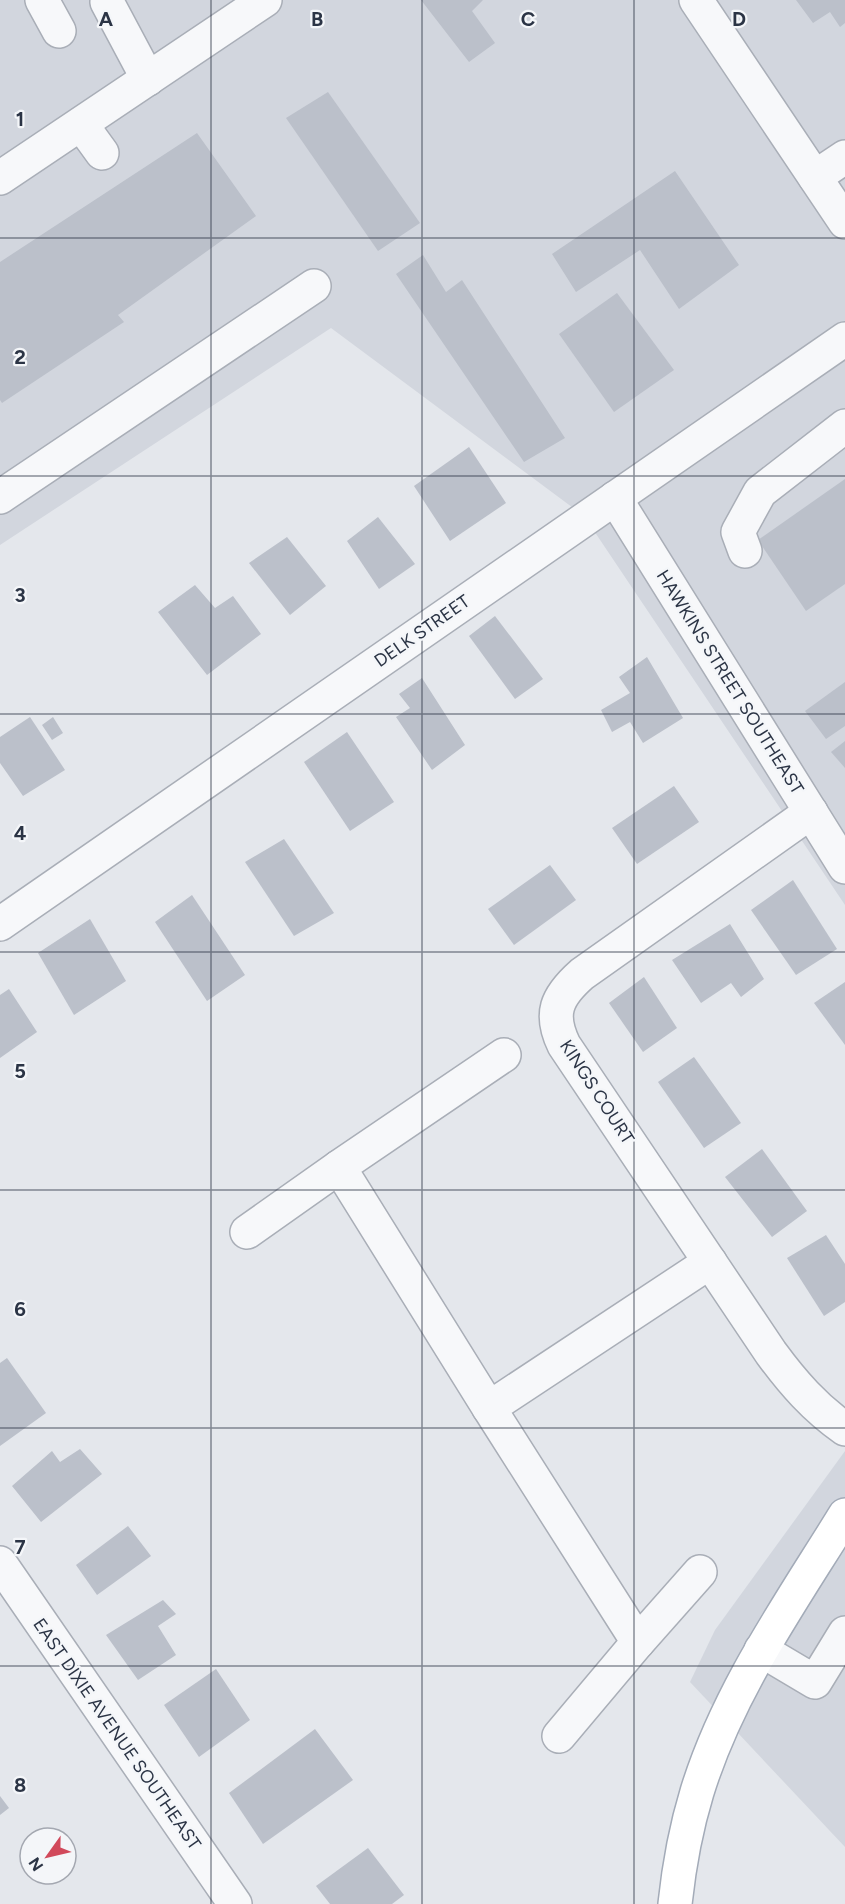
<svg xmlns="http://www.w3.org/2000/svg" width="845" height="1904" viewBox="0 0 845 1904" font-family="Figtree,sans-serif">
	<style>
		.built { fill: #d2d6de }
		.building { fill: #bbc0ca }
		.lines { fill: none; stroke-linecap: round; stroke-linejoin: round }
		.minor-casing { stroke: #a9aeb7; stroke-width: 36 }
		.major-casing { stroke: #a3abb8; stroke-width: 36 }
		.minor { stroke: #f7f8fa; stroke-width: 33 }
		.major { stroke: #fff; stroke-width: 33 }
		.grid { fill: none; stroke: #2b3445; stroke-width: 1.5; stroke-opacity: 0.55 }
		.labels { text-anchor: middle; stroke-width: 4.5; stroke-linejoin: round; paint-order: stroke }
		.street-label { font-size: 18px; fill: #2b3445; stroke: #f4f6f9 }
		.grid-label { font-size: 20px; text-anchor: middle; font-weight: bold; fill: #2b3445; stroke: #f4f6f9; stroke-width: 4.5; stroke-linejoin: round; paint-order: stroke }
	</style>
	<rect width="100%" height="100%" fill="#e4e7ec"/>
	<g class="built">
		<path d="M 0,0 L 845,0 L 845,905 L 584,516 L 331,328 L 0,545 Z"/>
		<path d="M 845,1451 L 845,1847 L 690,1682 L 715,1630 Z"/>
	</g>
	<g class="building">
		<path d="M 421,0 L 483,0 L 472,11 L 495,43 L 469,62 Z"/>
		<path d="M 796,0 L 845,0 L 845,23 L 840,27 L 830,12 L 813,23 Z"/>
		<path d="M 328,92 L 420,223 L 378,251 L 286,118 Z"/>
		<path d="M 197,133 L 256,216 L 118,315 L 124,322 L 2,403 L 0,400 L 0,262 Z"/>
		<path d="M 675,171 L 739,265 L 679,309 L 640,250 L 576,292 L 552,254 Z"/>
		<path d="M 423,255 L 446,292 L 462,280 L 565,438 L 524,462 L 396,274 Z"/>
		<path d="M 617,293 L 674,370 L 614,412 L 559,334 Z"/>
		<path d="M 469,447 L 506,503 L 450,541 L 414,486 Z"/>
		<path d="M 845,479 L 845,584 L 806,611 L 758,540 Z"/>
		<path d="M 378,517 L 415,564 L 379,589 L 347,541 Z"/>
		<path d="M 287,537 L 326,586 L 290,615 L 249,563 Z"/>
		<path d="M 195,585 L 215,608 L 233,596 L 261,634 L 207,675 L 158,612 Z"/>
		<path d="M 495,616 L 543,679 L 515,699 L 469,636 Z"/>
		<path d="M 647,657 L 683,718 L 643,743 L 630,722 L 612,732 L 601,710 L 630,693 L 619,677 Z"/>
		<path d="M 422,678 L 465,745 L 432,770 L 396,717 L 410,708 L 399,694 Z"/>
		<path d="M 845,682 L 845,726 L 826,739 L 805,711 Z"/>
		<path d="M 30,717 L 65,770 L 23,796 L 0,763 L 0,737 Z"/>
		<path d="M 53,717 L 63,733 L 52,740 L 42,725 Z"/>
		<path d="M 347,732 L 394,802 L 350,831 L 304,762 Z"/>
		<path d="M 845,741 L 845,768 L 831,752 Z"/>
		<path d="M 674,786 L 699,822 L 637,864 L 612,828 Z"/>
		<path d="M 284,839 L 334,913 L 294,936 L 245,862 Z"/>
		<path d="M 550,865 L 576,900 L 514,945 L 488,909 Z"/>
		<path d="M 793,880 L 837,949 L 796,975 L 751,910 Z"/>
		<path d="M 192,895 L 245,975 L 207,1001 L 155,922 Z"/>
		<path d="M 90,919 L 126,981 L 74,1015 L 38,953 Z"/>
		<path d="M 730,924 L 764,979 L 741,997 L 731,983 L 701,1003 L 672,960 Z"/>
		<path d="M 644,977 L 677,1028 L 643,1052 L 609,1003 Z"/>
		<path d="M 845,982 L 845,1045 L 814,1003 Z"/>
		<path d="M 9,989 L 37,1032 L 0,1058 L 0,995 Z"/>
		<path d="M 694,1057 L 741,1123 L 704,1148 L 658,1082 Z"/>
		<path d="M 762,1149 L 807,1211 L 772,1237 L 725,1177 Z"/>
		<path d="M 826,1235 L 845,1264 L 845,1302 L 824,1316 L 787,1258 Z"/>
		<path d="M 7,1358 L 46,1413 L 0,1446 L 0,1363 Z"/>
		<path d="M 80,1449 L 102,1474 L 41,1522 L 12,1486 L 52,1451 L 60,1462 Z"/>
		<path d="M 128,1526 L 151,1556 L 97,1595 L 76,1565 Z"/>
		<path d="M 163,1600 L 176,1614 L 158,1626 L 176,1655 L 138,1680 L 106,1635 Z"/>
		<path d="M 216,1669 L 250,1720 L 199,1757 L 164,1705 Z"/>
		<path d="M 315,1729 L 353,1780 L 263,1844 L 229,1793 Z"/>
		<path d="M 0,1796 L 9,1808 L 0,1815 Z"/>
		<path d="M 368,1848 L 404,1895 L 392,1904 L 330,1904 L 316,1886 Z"/>
	</g>
	<g class="lines">
		<g class="minor-casing">
			<g id="minor">
				<path d="M 42,0 L 59,31"/>
				<path d="M 696,0 L 845,222"/>
				<path d="M 107,2 L 148,79"/>
				<path d="M 81,124 L 102,153"/>
				<path d="M 815,177 L 845,157"/>
				<path d="M 0,178 L 265,0"/>
				<path d="M 0,497 L 314,286"/>
				<path d="M 615,498 L 845,867"/>
				<path d="M 745,551 L 738,532 L 760,492 L 845,426"/>
				<path d="M 811,812 L 582,974 C 556,997 549,1014 564,1045 L 771,1353 C 793,1383 815,1408 845,1429"/>
				<path d="M 0,924 L 845,339"/>
				<path d="M 247,1232 L 339,1167"/>
				<path d="M 489,1408 L 339,1167 L 504,1055"/>
				<path d="M 0,1563 L 235,1904"/>
				<path d="M 638,1642 L 700,1572"/>
				<path d="M 761,1650 L 815,1682 L 845,1633"/>
				<path d="M 559,1736 L 638,1642 L 489,1408 L 710,1262"/>
			</g>
		</g>
		<g class="major-casing">
			<path id="major" d="M 675,1904 C 679,1866 686,1828 697,1792 C 728,1691 790,1604 845,1515"/>
		</g>
		<use href="#minor" class="minor"/>
		<use href="#major" class="major"/>
	</g>
	<path class="grid" d="M 211,0 L 211,1904M 422,0 L 422,1904M 634,0 L 634,1904M 0,238 L 845,238M 0,476 L 845,476M 0,714 L 845,714M 0,952 L 845,952M 0,1190 L 845,1190M 0,1428 L 845,1428M 0,1666 L 845,1666"/>
	<g class="labels">
		<g class="street-label">
			<text transform="translate(422 631) rotate(-35)" y="6">DELK STREET</text>
			<text transform="translate(730 682) rotate(58)" y="6">HAWKINS STREET SOUTHEAST</text>
			<text transform="translate(597 1092) rotate(57)" y="6">KINGS COURT</text>
			<text transform="translate(117 1734) rotate(55)" y="6">EAST DIXIE AVENUE SOUTHEAST</text>
		</g>
	</g>
	<g class="grid-label">
		<text x="106" y="26">A</text>
		<text x="317" y="26">B</text>
		<text x="528" y="26">C</text>
		<text x="739" y="26">D</text>
		<text x="20" y="126">1</text>
		<text x="20" y="364">2</text>
		<text x="20" y="602">3</text>
		<text x="20" y="840">4</text>
		<text x="20" y="1078">5</text>
		<text x="20" y="1316">6</text>
		<text x="20" y="1554">7</text>
		<text x="20" y="1792">8</text>
	</g>
	<g transform="translate(48 1856) rotate(236)"><circle r="28" fill="#f4f6f9" stroke="#a4a8b1" stroke-width="1.5"/>
	<path d="M0-4.5L10 22L0 15L-10 22Z" fill="#d1495b"/>
	<text y="-9" font-size="16" font-weight="bold" text-anchor="middle" fill="#2b3445">N</text>
	</g>
</svg>
